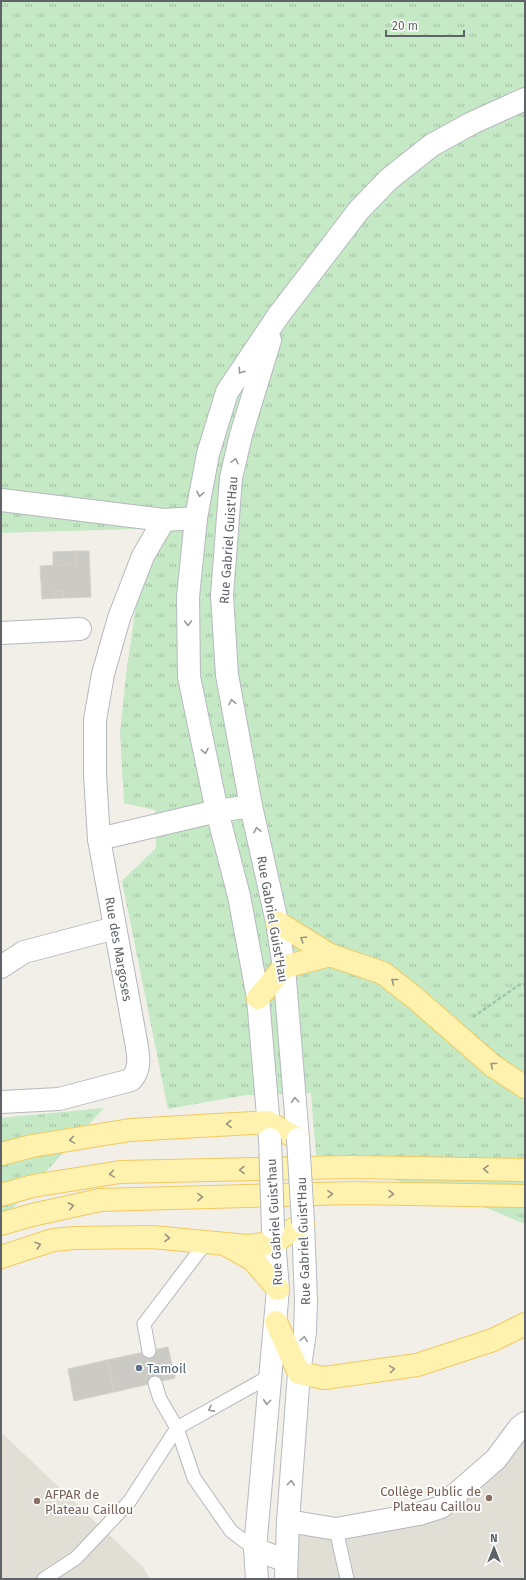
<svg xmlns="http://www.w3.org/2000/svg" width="526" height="1580" viewBox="0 0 526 1580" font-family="'Fira Sans',sans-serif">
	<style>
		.education { fill: #e1ded6 }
		.grass { fill: url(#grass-tufts) }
		.building { fill: #cccac5; stroke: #d6d1c6 }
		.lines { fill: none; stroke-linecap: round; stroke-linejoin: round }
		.service-casing { stroke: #b5b8bc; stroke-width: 15 }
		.minor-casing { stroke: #b5b8bc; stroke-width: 24 }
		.secondary-casing { stroke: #b6babf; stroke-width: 24 }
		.primary-casing { stroke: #f2c960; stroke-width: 24 }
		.path { stroke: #9cc7a9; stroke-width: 2.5; stroke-dasharray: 4 2; stroke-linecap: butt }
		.service { stroke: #fff; stroke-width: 13 }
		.minor { stroke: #fff; stroke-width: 22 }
		.secondary { stroke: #fff; stroke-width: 22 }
		.primary { stroke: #fff2af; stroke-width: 22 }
		.secondary-bridge-casing { stroke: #b6babf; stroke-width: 24; stroke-linecap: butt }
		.secondary-bridge { stroke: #fff; stroke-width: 22 }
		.oneway { stroke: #979a9d }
		.oneway2 { stroke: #979581 }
		.service-dot { fill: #5c6f8a; stroke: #fff; stroke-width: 1.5 }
		.education-dot { fill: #8d6e63; stroke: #fff; stroke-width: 1.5 }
		.labels { text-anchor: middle; stroke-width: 3.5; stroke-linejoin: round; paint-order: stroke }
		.street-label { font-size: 13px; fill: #5f6368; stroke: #fff }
		.service-label { font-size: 13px; fill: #4e5e75; stroke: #fff; text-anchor: start }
		.education-label { font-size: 13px; fill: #785e54; stroke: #fff; text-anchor: end }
	</style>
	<defs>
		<pattern id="grass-tufts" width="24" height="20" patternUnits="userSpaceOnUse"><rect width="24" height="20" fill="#c5e8c5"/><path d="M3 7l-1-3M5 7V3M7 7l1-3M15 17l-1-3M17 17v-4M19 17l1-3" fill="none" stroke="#a3c0a4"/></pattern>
	</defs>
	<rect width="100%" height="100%" fill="#f1efe8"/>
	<g class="education">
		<path d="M 525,1423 L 525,1579 L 286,1579 L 288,1521 L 419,1514 Z"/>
		<path d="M 4,1435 L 143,1567 L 150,1579 L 1,1579 L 1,1436 Z"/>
	</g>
	<g class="grass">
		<path d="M 1,1 L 525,1 L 525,1224 L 489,1209 L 316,1155 L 311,1093 L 246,1095 L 168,1109 L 122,881 L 156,848 L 155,810 L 124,803 L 120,732 L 126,675 L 138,591 L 169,531 L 135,529 L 1,533 Z"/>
		<path d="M 104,1108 L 1,1221 L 1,1118 Z"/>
	</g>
	<g class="building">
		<path d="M 76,551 L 89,551 L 91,597 L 63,598 L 63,591 L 54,591 L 55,598 L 42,599 L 40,566 L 76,564 Z"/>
		<path d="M 76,551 L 76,564 L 53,566 L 53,552 Z"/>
		<path d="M 54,591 L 63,591 L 63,598 L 55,598 Z"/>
		<path d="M 168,1347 L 175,1378 L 114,1392 L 107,1360 Z"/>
		<path d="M 107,1360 L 114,1392 L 74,1401 L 68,1369 Z"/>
	</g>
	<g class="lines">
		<g class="service-casing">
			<g id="service">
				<path d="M 149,1351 L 144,1324 L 207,1241"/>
				<path d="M 155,1383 L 160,1399 L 177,1428 L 194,1478 L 231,1531 L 255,1549"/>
				<path d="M 336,1529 L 347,1579"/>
				<path d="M 44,1579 L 76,1558 L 129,1502 L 177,1428 L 270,1376"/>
			</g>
		</g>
		<g class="minor-casing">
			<g id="minor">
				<path d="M 1,500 L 164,520"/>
				<path d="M 1,633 L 80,629"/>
				<path d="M 99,839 L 95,775 L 95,720 L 103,674 L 119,618 L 143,556 L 164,520 L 196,518"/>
				<path d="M 1,967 L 24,952 L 115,928"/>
				<path d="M 1,1102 L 59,1099 L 131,1080 C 140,1070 139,1060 137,1047 L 99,839 L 217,811 L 251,806"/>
				<path d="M 288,1521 L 336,1529 L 419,1514 L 441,1507 L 496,1459 L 519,1428 L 525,1423"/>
				<path d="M 255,1549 L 286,1561"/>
			</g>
		</g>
		<g class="secondary-casing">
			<g id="secondary">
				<path d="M 270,340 L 241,435 L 231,478 L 222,595 L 227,675 L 251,806 L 277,922 L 284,967 L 298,1139"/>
				<path d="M 270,1139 L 258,998 L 239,896 L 217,811 L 189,677 L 188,597 L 196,518 L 208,454 L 227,392 L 278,316 L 359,210 L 389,179 L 432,145 L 472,123 L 525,99"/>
				<path d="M 257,1579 L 255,1549 L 278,1289 L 273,1228"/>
				<path d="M 286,1579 L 288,1521 L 299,1373 L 305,1332 L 306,1300 L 303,1223"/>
			</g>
		</g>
		<g class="primary-casing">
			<g id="primary">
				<path d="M 277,922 L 330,955 L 383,973 L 415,998 L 493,1066 L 525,1087"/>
				<path d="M 258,998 L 284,967 L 330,955"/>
				<path d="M 1,1154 L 32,1146 L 130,1130 L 268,1122 L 298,1139"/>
				<path d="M 1,1195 L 33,1186 L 120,1172 L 351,1167 L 525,1170"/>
				<path d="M 1,1224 L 32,1215 L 100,1200 L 352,1193 L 525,1196"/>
				<path d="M 228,1246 L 253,1260 L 278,1289"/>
				<path d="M 1,1257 L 53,1240 L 74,1238 L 152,1237 L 247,1246 L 273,1243 L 303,1223"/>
				<path d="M 276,1322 L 299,1373 L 324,1378 L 417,1365 L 493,1340 L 525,1324"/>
			</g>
		</g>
		<path class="path" d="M 473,1017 L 519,985 L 525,984"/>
		<use href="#service" class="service"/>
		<use href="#minor" class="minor"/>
		<use href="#secondary" class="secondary"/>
		<use href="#primary" class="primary"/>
		<g class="secondary-bridge-casing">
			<g id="secondary-bridge">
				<path d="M 270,1139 L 273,1228"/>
				<path d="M 298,1139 L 303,1223"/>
			</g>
		</g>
		<use href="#secondary-bridge" class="secondary-bridge"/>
	</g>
	<defs><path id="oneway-chevron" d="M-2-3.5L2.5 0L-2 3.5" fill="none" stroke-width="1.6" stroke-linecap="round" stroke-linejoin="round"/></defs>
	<g class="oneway">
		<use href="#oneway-chevron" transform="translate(241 371) rotate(124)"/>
		<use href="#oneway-chevron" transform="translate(235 461) rotate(-77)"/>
		<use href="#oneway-chevron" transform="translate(200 494) rotate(101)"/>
		<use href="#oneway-chevron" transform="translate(188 623) rotate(89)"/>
		<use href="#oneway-chevron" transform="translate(232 702) rotate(-101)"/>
		<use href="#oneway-chevron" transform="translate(205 751) rotate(78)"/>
		<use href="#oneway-chevron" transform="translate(257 830) rotate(-102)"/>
		<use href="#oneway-chevron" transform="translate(295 1100) rotate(-95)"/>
		<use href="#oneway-chevron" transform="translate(304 1339) rotate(-82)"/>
		<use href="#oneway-chevron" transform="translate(267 1402) rotate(95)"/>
		<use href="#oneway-chevron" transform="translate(211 1409) rotate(151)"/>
		<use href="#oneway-chevron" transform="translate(291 1483) rotate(-86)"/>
	</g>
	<g class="oneway2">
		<use href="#oneway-chevron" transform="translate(303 939) rotate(-149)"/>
		<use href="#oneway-chevron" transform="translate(394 981) rotate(-142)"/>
		<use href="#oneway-chevron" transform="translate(493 1065) rotate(-142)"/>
		<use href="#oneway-chevron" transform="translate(229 1124) rotate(177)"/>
		<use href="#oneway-chevron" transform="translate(72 1140) rotate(171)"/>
		<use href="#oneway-chevron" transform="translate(486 1169) rotate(-179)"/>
		<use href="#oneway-chevron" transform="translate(242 1170) rotate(179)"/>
		<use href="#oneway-chevron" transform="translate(112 1174) rotate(171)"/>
		<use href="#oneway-chevron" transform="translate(330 1194) rotate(-2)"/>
		<use href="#oneway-chevron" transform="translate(391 1194) rotate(1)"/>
		<use href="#oneway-chevron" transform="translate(200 1197) rotate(-2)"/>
		<use href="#oneway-chevron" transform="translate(71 1206) rotate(-12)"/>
		<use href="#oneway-chevron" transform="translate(167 1238) rotate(4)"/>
		<use href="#oneway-chevron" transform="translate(38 1245) rotate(-18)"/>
		<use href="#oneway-chevron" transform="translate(392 1369) rotate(-9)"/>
	</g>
	<circle class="service-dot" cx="139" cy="1368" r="4"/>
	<g class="education-dot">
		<circle cx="489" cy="1498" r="4"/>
		<circle cx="37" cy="1501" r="4"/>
	</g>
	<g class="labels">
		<g class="street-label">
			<text transform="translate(228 540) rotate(-86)" y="5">Rue Gabriel Guist'Hau</text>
			<text transform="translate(273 919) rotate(80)" y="5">Rue Gabriel Guist'Hau</text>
			<text transform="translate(119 949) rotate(80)" y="5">Rue des Margoses</text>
			<text transform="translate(274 1222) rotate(-93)" y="5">Rue Gabriel Guist'hau</text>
			<text transform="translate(303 1241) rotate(-92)" y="5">Rue Gabriel Guist'Hau</text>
		</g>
		<g class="service-label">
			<text x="147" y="1373">Tamoil</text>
		</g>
		<g class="education-label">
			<text x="481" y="1496">Collège Public de<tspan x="481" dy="15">Plateau Caillou</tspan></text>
			<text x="45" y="1499" text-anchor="start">AFPAR de<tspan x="45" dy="15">Plateau Caillou</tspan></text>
		</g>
	</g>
	<rect width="526" height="1580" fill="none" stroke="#5f6368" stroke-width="4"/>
	<g transform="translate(494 1548)" stroke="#ffffff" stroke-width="3" paint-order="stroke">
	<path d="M0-3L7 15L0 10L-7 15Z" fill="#5f6368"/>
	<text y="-6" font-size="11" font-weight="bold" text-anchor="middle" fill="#5f6368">N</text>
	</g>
	<path d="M386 30v6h78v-6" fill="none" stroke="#5f6368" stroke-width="2"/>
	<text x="392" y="30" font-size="12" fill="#5f6368" stroke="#ffffff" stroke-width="3" paint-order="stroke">20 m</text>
</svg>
